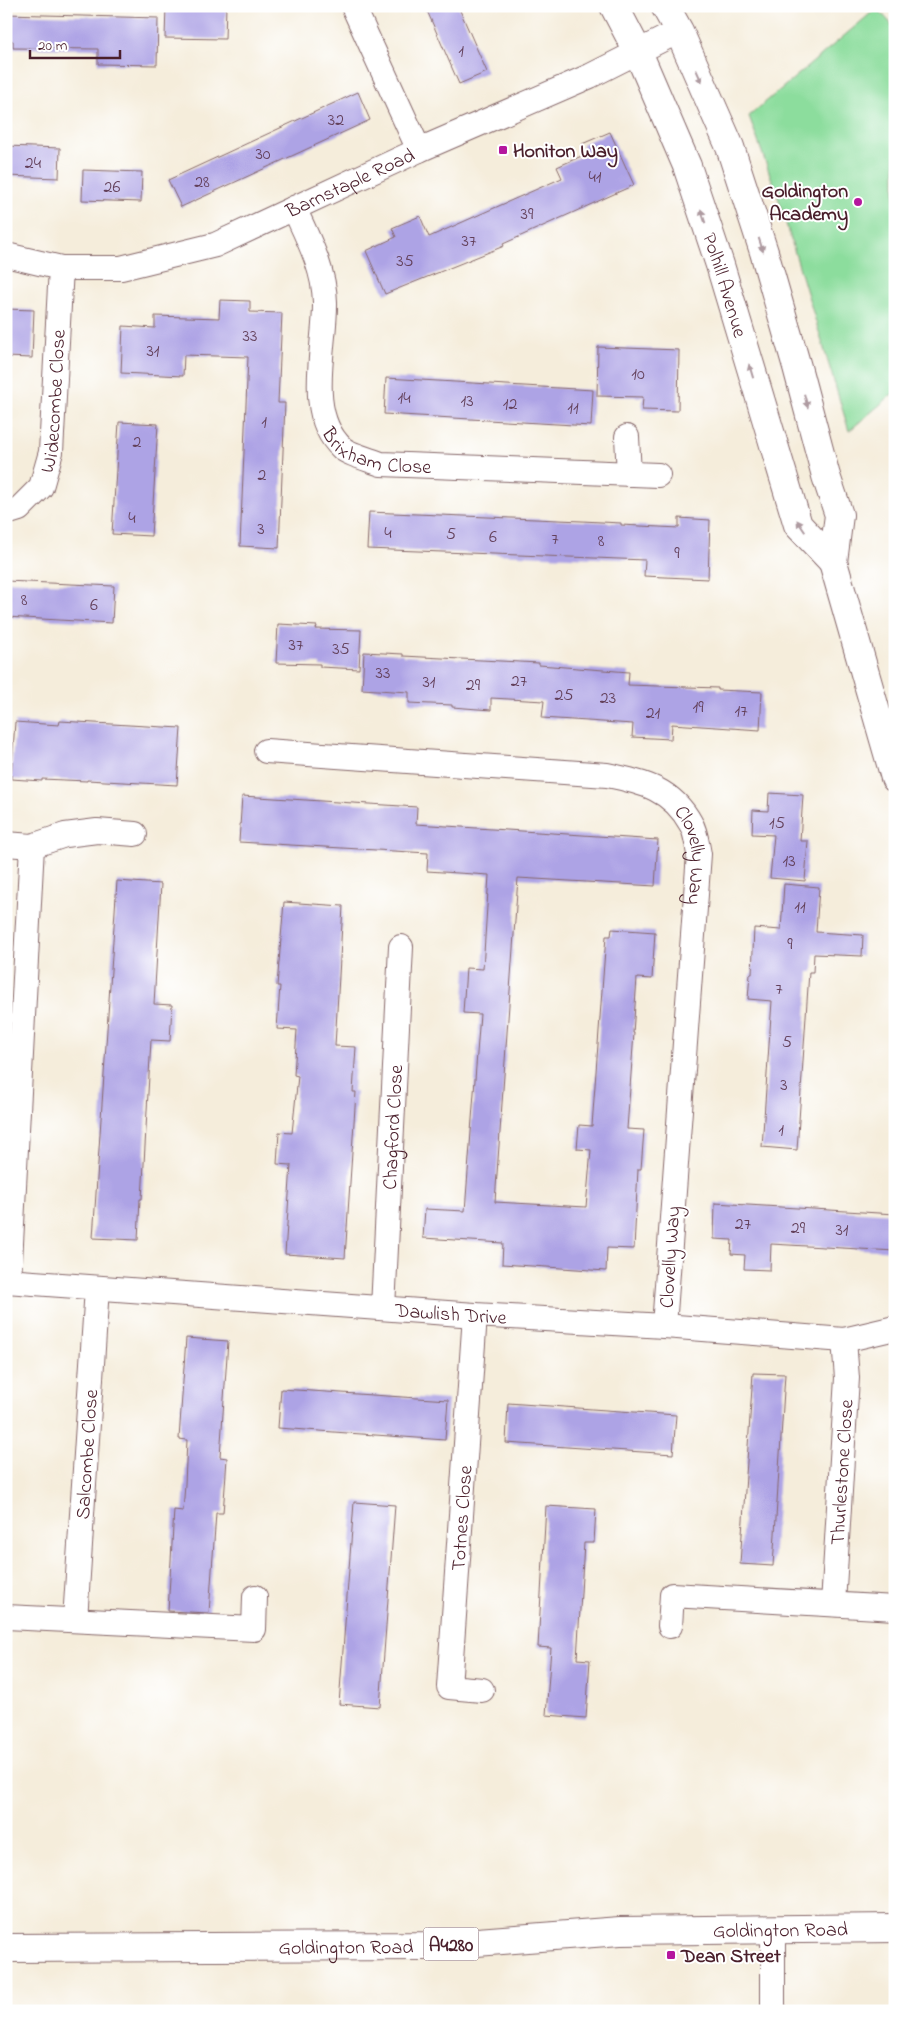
<svg xmlns="http://www.w3.org/2000/svg" width="901" height="2017" viewBox="0 0 901 2017" font-family="'Indie Flower',sans-serif">
	<style>
		.green { fill: #8cdd9d; stroke: #6b7e64 }
		.building { fill: #ada3e5 }
		.lines { fill: none; stroke-linecap: round; stroke-linejoin: round }
		.street-casing { stroke: #866769; stroke-width: 26 }
		.secondary-casing { stroke: #866769; stroke-width: 30 }
		.primary-casing { stroke: #866769; stroke-width: 30 }
		.street { stroke: #fff; stroke-width: 24 }
		.secondary { stroke: #fff; stroke-width: 28 }
		.primary { stroke: #fff; stroke-width: 28 }
		.oneway { fill: #ae9aa0 }
		.poi-dot { fill: #b5179e; stroke: #fff; stroke-width: 2 }
		.labels { text-anchor: middle; stroke-width: 4; stroke-linejoin: round; paint-order: stroke }
		.number-label { font-size: 18px; fill: #63405a }
		.shield { fill: #fff; stroke: #80626b; stroke-width: 1 }
		.shield-label { font-size: 19px; font-weight: bold; fill: #4a1f2b }
		.poi-label { font-size: 20px; font-weight: bold; fill: #4a1f2b; stroke: #fff; text-anchor: start }
		.street-label { font-size: 20px; fill: #4a1f2b; stroke: #fff }
	</style>
	<rect width="100%" height="100%" fill="#fff"/>
	<filter id="ink" filterUnits="userSpaceOnUse"><feTurbulence type="fractalNoise" baseFrequency=".02" numOctaves="2"/><feDisplacementMap in="SourceGraphic" scale="10" xChannelSelector="R" yChannelSelector="G"/><feConvolveMatrix kernelMatrix="1 2 1 2 8 2 1 2 1" color-interpolation-filters="sRGB"/></filter>
	<filter id="wash" filterUnits="userSpaceOnUse"><feTurbulence type="fractalNoise" baseFrequency=".0096" numOctaves="4" result="noise"/><feDisplacementMap in="SourceGraphic" scale="20" xChannelSelector="R" yChannelSelector="G"/><feGaussianBlur stdDeviation="1.12" result="paint"/><feColorMatrix in="noise" values="0 0 0 0 0 0 0 0 0 0 0 0 0 0 0 0 0 1.4 0 .05"/><feComposite in="paint" operator="in"/></filter>
	<g filter="url(#wash)">
		<rect width="100%" height="100%" fill="#f5eddb"/>
		<path class="green" d="M 877,8 L 895,28 L 895,392 L 849,431 L 778,197 L 749,116 Z"/>
		<g id="blocks">
			<g class="building">
				<path d="M 166,6 L 226,6 L 225,39 L 165,38 Z"/>
				<path d="M 425,6 L 458,6 L 487,72 L 459,84 Z"/>
				<path d="M 6,14 L 158,18 L 157,65 L 98,64 L 98,49 L 13,48 L 13,41 L 6,40 Z"/>
				<path d="M 358,92 L 370,120 L 181,207 L 168,180 Z"/>
				<path d="M 610,132 L 634,185 L 503,244 L 504,246 L 385,294 L 366,251 L 396,237 L 392,228 L 420,216 L 429,237 L 492,209 L 562,178 L 557,167 L 586,154 L 582,144 Z"/>
				<path d="M 6,146 L 60,148 L 59,178 L 6,176 Z"/>
				<path d="M 83,170 L 142,172 L 141,202 L 82,200 Z"/>
				<path d="M 220,300 L 250,301 L 250,312 L 282,313 L 278,403 L 285,403 L 279,548 L 240,546 L 248,357 L 184,355 L 183,376 L 121,373 L 123,326 L 155,328 L 155,316 L 219,318 Z"/>
				<path d="M 6,309 L 34,310 L 32,358 L 6,357 Z"/>
				<path d="M 598,347 L 679,350 L 678,411 L 642,410 L 643,397 L 597,396 Z"/>
				<path d="M 386,378 L 593,390 L 591,426 L 384,414 Z"/>
				<path d="M 119,422 L 158,424 L 151,536 L 112,534 Z"/>
				<path d="M 369,512 L 582,521 L 621,523 L 621,525 L 679,528 L 679,518 L 710,520 L 708,579 L 644,576 L 645,560 L 367,549 Z"/>
				<path d="M 6,581 L 114,586 L 112,623 L 6,617 Z"/>
				<path d="M 278,624 L 317,626 L 316,629 L 361,630 L 359,669 L 320,667 L 320,664 L 276,663 Z"/>
				<path d="M 364,652 L 403,654 L 403,656 L 539,663 L 539,665 L 629,672 L 628,685 L 718,688 L 718,690 L 762,692 L 760,730 L 672,724 L 671,739 L 632,737 L 633,724 L 542,718 L 544,701 L 491,698 L 491,710 L 452,707 L 452,705 L 409,703 L 409,692 L 362,689 Z"/>
				<path d="M 60,721 L 181,728 L 177,785 L 87,780 L 87,781 L 42,779 L 42,781 L 11,779 L 15,722 L 59,725 Z"/>
				<path d="M 769,793 L 803,795 L 800,841 L 808,841 L 805,881 L 770,878 L 774,835 L 752,834 L 753,810 L 768,811 Z"/>
				<path d="M 242,796 L 417,807 L 416,824 L 658,840 L 655,886 L 518,878 L 495,1202 L 586,1207 L 591,1150 L 577,1149 L 579,1125 L 592,1126 L 606,936 L 611,936 L 612,929 L 655,932 L 652,979 L 637,978 L 633,1033 L 634,1033 L 627,1129 L 644,1130 L 641,1169 L 638,1169 L 634,1249 L 607,1248 L 606,1271 L 502,1264 L 503,1243 L 423,1238 L 425,1209 L 465,1211 L 480,1014 L 463,1013 L 466,968 L 483,969 L 489,875 L 427,871 L 428,853 L 239,842 Z"/>
				<path d="M 117,881 L 161,884 L 154,1004 L 172,1005 L 170,1041 L 151,1040 L 142,1199 L 140,1199 L 138,1240 L 93,1238 Z"/>
				<path d="M 784,884 L 819,887 L 816,932 L 863,935 L 862,956 L 814,954 L 813,972 L 809,972 L 797,1150 L 762,1147 L 772,1001 L 748,999 L 750,974 L 752,974 L 754,928 L 781,930 Z"/>
				<path d="M 284,902 L 343,906 L 335,1046 L 356,1047 L 353,1092 L 356,1092 L 345,1258 L 285,1254 L 291,1165 L 277,1164 L 279,1132 L 292,1133 L 298,1076 L 294,1075 L 297,1030 L 277,1029 L 280,986 L 277,986 Z"/>
				<path d="M 715,1203 L 895,1214 L 895,1251 L 771,1244 L 770,1270 L 744,1269 L 745,1255 L 731,1254 L 732,1240 L 714,1239 Z"/>
				<path d="M 186,1338 L 228,1341 L 220,1457 L 227,1458 L 225,1487 L 223,1513 L 216,1513 L 209,1613 L 168,1611 L 174,1510 L 183,1511 L 185,1484 L 187,1440 L 179,1439 Z"/>
				<path d="M 753,1373 L 785,1374 L 773,1566 L 740,1564 Z"/>
				<path d="M 281,1389 L 448,1400 L 445,1440 L 278,1428 Z"/>
				<path d="M 508,1403 L 676,1415 L 673,1454 L 506,1443 Z"/>
				<path d="M 354,1502 L 395,1505 L 380,1707 L 339,1704 Z"/>
				<path d="M 546,1506 L 596,1509 L 594,1543 L 584,1543 L 577,1659 L 590,1660 L 586,1718 L 546,1715 L 551,1648 L 538,1647 Z"/>
			</g>
		</g>
	</g>
	<g filter="url(#ink)">
		<use href="#blocks" fill-opacity="0" stroke="#866769" stroke-width="1"/>
		<g class="lines">
			<g class="street-casing">
				<g id="street">
					<path d="M 353,6 L 419,150"/>
					<path id="s1" d="M 294,208 C 308,239 324,268 325,302 C 326,347 304,413 342,448 C 348,454 371,460 381,464 L 658,475"/>
					<path id="s2" d="M 6,255 L 61,268 L 121,268 L 215,245 L 419,150 L 590,76 L 679,31"/>
					<path d="M 627,437 L 629,474"/>
					<path id="s3" d="M 6,513 L 19,509 L 41,487 L 51,452 L 61,268"/>
					<path id="s4" d="M 266,751 L 607,775 C 643,782 672,789 691,824 C 696,832 697,845 699,854 L 664,1326"/>
					<path d="M 6,844 L 32,846 L 65,835 L 97,831 L 135,834"/>
					<path id="s5" d="M 6,1281 L 475,1315 L 664,1326 L 844,1340 L 895,1328"/>
					<path d="M 9,1281 L 32,846"/>
					<path id="s6" d="M 383,1308 L 401,947"/>
					<path d="M 475,1315 L 449,1687 L 482,1690"/>
					<path id="s7" d="M 833,1604 L 847,1378 L 844,1340"/>
					<path d="M 6,1617 L 254,1629 L 255,1597"/>
					<path id="s8" d="M 75,1620 L 97,1288"/>
					<path d="M 670,1626 L 672,1595 L 895,1608"/>
					<path d="M 773,1929 L 773,2011"/>
				</g>
			</g>
			<g class="secondary-casing">
				<g id="secondary">
					<path id="s9" d="M 614,6 L 638,52 L 687,166 L 720,265 L 798,525 L 833,562"/>
					<path d="M 665,6 L 679,31 L 730,147 L 764,252 L 797,367 L 826,476 L 839,515 L 833,562 L 895,778"/>
				</g>
			</g>
			<g class="primary-casing">
				<g id="primary">
					<path id="s10" d="M 6,1948 L 425,1946 L 620,1931 L 895,1928"/>
				</g>
			</g>
			<use href="#street" class="street"/>
			<use href="#secondary" class="secondary"/>
			<use href="#primary" class="primary"/>
		</g>
		<defs><path id="oneway-solid" d="M-6-.8H1V-3.2L6.5 0L1 3.2V.8H-6Z" transform="scale(1.25)"/></defs>
		<g class="oneway">
			<use href="#oneway-solid" transform="translate(699 76) rotate(66)"/>
			<use href="#oneway-solid" transform="translate(703 216) rotate(-108)"/>
			<use href="#oneway-solid" transform="translate(761 245) rotate(72)"/>
			<use href="#oneway-solid" transform="translate(751 371) rotate(-107)"/>
			<use href="#oneway-solid" transform="translate(806 401) rotate(75)"/>
			<use href="#oneway-solid" transform="translate(801 526) rotate(-124)"/>
		</g>
	</g>
	<g class="poi-dot">
		<rect x="498" y="145" width="10" height="10" rx="2.5"/>
		<circle cx="858" cy="202" r="5"/>
		<rect x="666" y="1950" width="10" height="10" rx="2.5"/>
	</g>
	<g class="labels">
		<g class="number-label">
			<text x="461" y="56">1</text>
			<text x="336" y="125">32</text>
			<text x="263" y="159">30</text>
			<text x="33" y="168">24</text>
			<text x="595" y="182">41</text>
			<text x="202" y="187">28</text>
			<text x="112" y="192">26</text>
			<text x="527" y="219">39</text>
			<text x="469" y="246">37</text>
			<text x="405" y="266">35</text>
			<text x="250" y="341">33</text>
			<text x="153" y="356">31</text>
			<text x="638" y="379">10</text>
			<text x="404" y="403">14</text>
			<text x="467" y="406">13</text>
			<text x="510" y="409">12</text>
			<text x="573" y="413">11</text>
			<text x="264" y="427">1</text>
			<text x="137" y="447">2</text>
			<text x="262" y="480">2</text>
			<text x="132" y="523">4</text>
			<text x="261" y="534">3</text>
			<text x="388" y="538">4</text>
			<text x="451" y="539">5</text>
			<text x="493" y="542">6</text>
			<text x="555" y="544">7</text>
			<text x="601" y="546">8</text>
			<text x="677" y="558">9</text>
			<text x="24" y="605">8</text>
			<text x="94" y="610">6</text>
			<text x="296" y="650">37</text>
			<text x="341" y="654">35</text>
			<text x="383" y="678">33</text>
			<text x="519" y="686">27</text>
			<text x="429" y="687">31</text>
			<text x="473" y="690">29</text>
			<text x="564" y="700">25</text>
			<text x="608" y="703">23</text>
			<text x="698" y="712">19</text>
			<text x="741" y="716">17</text>
			<text x="653" y="718">21</text>
			<text x="777" y="828">15</text>
			<text x="789" y="866">13</text>
			<text x="800" y="912">11</text>
			<text x="790" y="949">9</text>
			<text x="779" y="994">7</text>
			<text x="787" y="1047">5</text>
			<text x="784" y="1090">3</text>
			<text x="781" y="1135">1</text>
			<text x="743" y="1229">27</text>
			<text x="798" y="1233">29</text>
			<text x="842" y="1235">31</text>
		</g>
		<rect class="shield" x="423.5" y="1927.5" width="55" height="33" rx="4"/>
		<g class="shield-label">
			<text x="451" y="1951">A4280</text>
		</g>
		<g class="poi-label">
			<text x="513" y="157">Honiton Way</text>
			<text x="848" y="197" text-anchor="end">Goldington<tspan x="848" dy="23">Academy</tspan></text>
			<text x="681" y="1962">Dean Street</text>
		</g>
		<g class="street-label">
			<text dy="7" stroke="none"><textPath href="#s2" startOffset="362">Barnstaple Road</textPath></text>
			<text dy="7" stroke="none"><textPath href="#s9" startOffset="301">Polhill Avenue</textPath></text>
			<text dy="7" stroke="none"><textPath href="#s3" startOffset="132">Widecombe Close</textPath></text>
			<text dy="7" stroke="none"><textPath href="#s1" startOffset="286">Brixham Close</textPath></text>
			<text dy="7" stroke="none"><textPath href="#s4" startOffset="474">Clovelly Way</textPath></text>
			<text dy="7" stroke="none"><textPath href="#s6" startOffset="181">Chagford Close</textPath></text>
			<text transform="translate(669 1257) rotate(-86)" y="7">Clovelly Way</text>
			<text dy="7" stroke="none"><textPath href="#s5" startOffset="446">Dawlish Drive</textPath></text>
			<text dy="7" stroke="none"><textPath href="#s8" startOffset="166">Salcombe Close</textPath></text>
			<text dy="7" stroke="none"><textPath href="#s7" startOffset="132">Thurlestone Close</textPath></text>
			<text transform="translate(461 1518) rotate(-86)" y="7">Totnes Close</text>
			<text dy="7" stroke="none"><textPath href="#s10" startOffset="775">Goldington Road</textPath></text>
			<text dy="7" stroke="none"><textPath href="#s10" startOffset="340">Goldington Road</textPath></text>
		</g>
	</g>
	<rect width="901" height="2017" fill="none" stroke="#fff" stroke-width="25"/>
	<path d="M30 50v8h90v-8" fill="none" stroke="#4a1f2b" stroke-width="2.5"/>
	<text x="38" y="50" font-size="15" fill="#4a1f2b" stroke="#ffffff" stroke-width="4" paint-order="stroke">20 m</text>
</svg>
